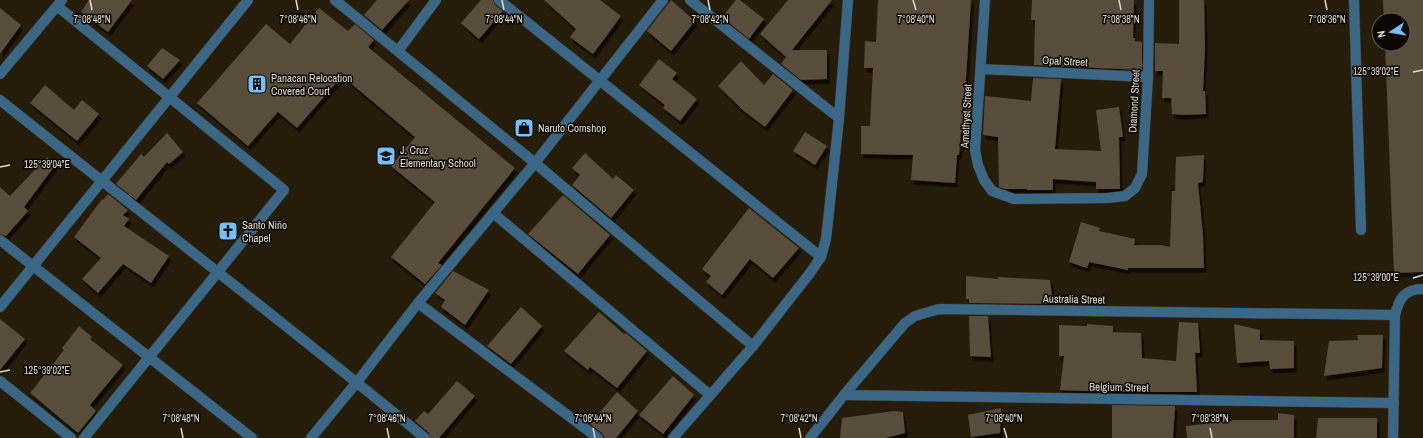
<svg xmlns="http://www.w3.org/2000/svg" width="1423" height="438" viewBox="0 0 1423 438" font-family="'Archivo Narrow',sans-serif">
	<style>
		.building { fill: #584e3a; filter: url(#shadow) }
		.lines { fill: none; stroke-linecap: round; stroke-linejoin: round }
		.lane-casing { stroke: #3f3725; stroke-width: 11 }
		.street-casing { stroke: #3f3725; stroke-width: 11 }
		.lane { stroke: #3b6786; stroke-width: 10 }
		.street { stroke: #3b6786; stroke-width: 10 }
		.ticks { fill: none; stroke: #e2dcd0; stroke-width: 1.5 }
		.labels { text-anchor: middle; stroke-width: 3; stroke-linejoin: round; paint-order: stroke }
		.street-label { font-size: 11px; fill: #e2dcd0; stroke: #0b0702 }
		.poi-label { font-size: 11px; fill: #e2dcd0; stroke: #0b0702; text-anchor: start }
		.ticks-label { font-size: 10px; text-anchor: middle; fill: #e2dcd0; stroke: #0b0702; stroke-width: 3; stroke-linejoin: round; paint-order: stroke }
	</style>
	<defs>
		<filter id="shadow"><feDropShadow dx="2.5" dy="4.5" stdDeviation="0" flood-color="#0009"/></filter>
	</defs>
	<rect width="100%" height="100%" fill="#251c09"/>
	<g class="building">
		<path d="M 89,0 L 132,0 L 108,32 L 81,12 Z"/>
		<path d="M 377,0 L 409,0 L 382,30 L 364,15 Z"/>
		<path d="M 481,0 L 493,0 L 495,5 L 503,11 L 479,39 L 461,23 Z"/>
		<path d="M 544,0 L 600,0 L 621,16 L 593,54 L 570,37 L 576,29 Z"/>
		<path d="M 671,0 L 695,21 L 671,51 L 647,31 Z"/>
		<path d="M 736,0 L 740,0 L 764,19 L 749,39 L 722,17 Z"/>
		<path d="M 788,0 L 832,0 L 792,50 L 827,50 L 827,79 L 801,80 L 781,64 L 786,57 L 760,34 Z"/>
		<path d="M 878,0 L 971,0 L 965,93 L 972,94 L 970,133 L 961,132 L 959,155 L 957,155 L 955,183 L 911,180 L 913,155 L 861,154 L 861,126 L 870,126 L 873,68 L 864,68 L 865,41 L 876,42 Z"/>
		<path d="M 1032,0 L 1134,0 L 1133,38 L 1135,38 L 1135,41 L 1142,42 L 1142,70 L 1034,65 L 1035,20 L 1031,20 Z"/>
		<path d="M 1179,0 L 1204,0 L 1205,47 L 1203,91 L 1205,91 L 1206,114 L 1183,115 L 1172,114 L 1171,98 L 1162,98 L 1163,71 L 1155,71 L 1155,43 L 1179,44 Z"/>
		<path d="M 1383,0 L 1423,0 L 1423,272 L 1394,273 L 1385,44 L 1403,44 L 1403,20 L 1384,20 Z"/>
		<path d="M 0,8 L 21,25 L 0,54 Z"/>
		<path d="M 319,8 L 348,31 L 355,24 L 374,40 L 368,47 L 515,168 L 438,263 L 442,265 L 425,284 L 391,257 L 435,202 L 391,166 L 415,137 L 342,76 L 297,128 L 278,112 L 248,146 L 197,103 L 266,24 L 290,44 Z"/>
		<path d="M 162,48 L 180,60 L 163,79 L 147,66 Z"/>
		<path d="M 659,59 L 677,73 L 672,79 L 697,99 L 680,121 L 663,108 L 665,105 L 639,85 Z"/>
		<path d="M 741,61 L 764,85 L 773,74 L 793,90 L 765,127 L 744,111 L 718,86 Z"/>
		<path d="M 1033,78 L 1061,79 L 1055,149 L 1101,151 L 1096,110 L 1119,107 L 1123,137 L 1119,137 L 1120,189 L 1096,189 L 1096,182 L 1053,179 L 1053,190 L 1027,190 L 1027,189 L 1005,189 L 999,187 L 998,137 L 983,135 L 985,96 L 1031,101 Z"/>
		<path d="M 45,85 L 74,110 L 82,100 L 99,114 L 77,141 L 30,103 Z"/>
		<path d="M 805,132 L 827,146 L 815,165 L 793,151 Z"/>
		<path d="M 167,133 L 183,152 L 169,164 L 167,162 L 136,200 L 116,184 L 141,154 L 144,157 Z"/>
		<path d="M 585,153 L 613,179 L 616,175 L 634,190 L 611,218 L 572,185 L 580,175 L 572,168 Z"/>
		<path d="M 1204,155 L 1203,182 L 1198,183 L 1203,235 L 1204,268 L 1128,268 L 1128,270 L 1089,262 L 1087,268 L 1069,262 L 1081,222 L 1100,228 L 1099,231 L 1135,239 L 1134,245 L 1161,245 L 1170,247 L 1172,191 L 1175,191 L 1176,157 Z"/>
		<path d="M 47,157 L 56,164 L 24,207 L 28,211 L 6,236 L 0,234 L 0,187 L 10,196 Z"/>
		<path d="M 108,194 L 128,210 L 123,215 L 129,219 L 124,226 L 169,256 L 151,283 L 123,264 L 98,293 L 82,279 L 101,258 L 74,237 L 102,199 L 103,200 Z"/>
		<path d="M 563,195 L 610,235 L 578,274 L 528,234 Z"/>
		<path d="M 749,208 L 799,248 L 773,278 L 750,259 L 722,295 L 706,282 L 711,276 L 702,269 Z"/>
		<path d="M 453,271 L 489,290 L 465,325 L 441,307 L 445,300 L 435,293 Z"/>
		<path d="M 966,276 L 998,279 L 998,277 L 1050,280 L 1053,304 L 969,303 L 969,299 L 966,299 Z"/>
		<path d="M 521,307 L 542,326 L 511,364 L 487,346 Z"/>
		<path d="M 599,312 L 624,334 L 626,333 L 647,351 L 617,388 L 590,367 L 588,370 L 564,351 Z"/>
		<path d="M 969,316 L 988,316 L 991,357 L 970,356 Z"/>
		<path d="M 0,319 L 25,339 L 0,370 Z"/>
		<path d="M 1179,322 L 1198,323 L 1200,353 L 1195,353 L 1197,392 L 1113,392 L 1060,390 L 1064,356 L 1059,356 L 1059,325 L 1087,326 L 1087,324 L 1113,326 L 1113,332 L 1141,333 L 1142,358 L 1176,361 Z"/>
		<path d="M 1234,324 L 1260,330 L 1260,340 L 1294,341 L 1294,368 L 1270,369 L 1269,361 L 1237,363 Z"/>
		<path d="M 79,326 L 92,337 L 90,339 L 123,365 L 90,405 L 96,411 L 78,433 L 30,393 L 64,350 L 62,348 Z"/>
		<path d="M 1357,335 L 1383,335 L 1382,368 L 1324,376 L 1329,341 L 1358,340 Z"/>
		<path d="M 673,376 L 694,395 L 663,434 L 639,415 Z"/>
		<path d="M 457,381 L 475,396 L 439,438 L 431,438 L 429,433 L 415,421 L 424,411 L 428,414 Z"/>
		<path d="M 617,392 L 638,411 L 616,438 L 605,438 L 602,433 L 590,424 Z"/>
		<path d="M 1112,405 L 1175,406 L 1173,438 L 1112,438 Z"/>
		<path d="M 1001,408 L 1000,433 L 971,437 L 968,415 Z"/>
		<path d="M 894,411 L 903,412 L 905,433 L 885,438 L 840,438 L 842,418 Z"/>
		<path d="M 1278,413 L 1294,415 L 1294,438 L 1187,438 L 1186,426 L 1232,421 L 1232,420 L 1278,420 Z"/>
		<path d="M 1318,418 L 1377,418 L 1377,438 L 1316,438 Z"/>
	</g>
	<g class="lines">
		<g class="lane-casing">
			<g id="lane">
				<path d="M 335,0 L 535,163 L 753,346"/>
				<path d="M 499,0 L 821,257"/>
				<path d="M 690,0 L 839,118"/>
				<path d="M 1354,0 L 1361,230"/>
				<path d="M 398,51 L 436,0"/>
				<path d="M 493,213 L 710,395"/>
				<path d="M 0,240 L 252,438"/>
				<path d="M 418,303 L 598,438"/>
				<path d="M 0,307 L 248,0"/>
				<path d="M 0,381 L 71,438"/>
				<path d="M 311,438 L 357,382 L 418,303 L 535,163 L 663,0"/>
			</g>
		</g>
		<g class="street-casing">
			<g id="street">
				<path d="M 985,0 L 975,150 L 978,165 L 984,180 L 992,191 L 1014,199 L 1108,198 L 1125,196 L 1135,188 L 1142,174 L 1148,77 L 1149,0"/>
				<path d="M 57,6 L 284,190 L 84,438"/>
				<path d="M 981,69 L 1148,77"/>
				<path d="M 0,74 L 62,0"/>
				<path d="M 0,100 C 141,213 285,323 425,438"/>
				<path d="M 844,395 L 1394,403"/>
				<path d="M 673,438 L 753,346 L 810,273 L 821,257 L 826,239 L 828,221 L 839,118 L 848,0"/>
				<path d="M 810,438 L 844,395 L 905,323 L 915,316 L 939,309 L 1395,315"/>
				<path d="M 1393,438 L 1395,315 C 1399,299 1404,289 1423,289"/>
			</g>
		</g>
		<use href="#lane" class="lane"/>
		<use href="#street" class="street"/>
	</g>
	<path class="ticks" d="M 90,0 L 92,10M 296,0 L 298,10M 502,0 L 504,10M 708,0 L 710,10M 913,0 L 916,10M 1119,0 L 1121,10M 1325,0 L 1327,10M 1413,72 L 1423,70M 0,167 L 10,165M 1413,278 L 1423,275M 0,372 L 10,370M 181,428 L 183,438M 387,428 L 389,438M 593,428 L 595,438M 799,428 L 801,438M 1004,428 L 1007,438M 1210,428 L 1212,438"/>
	<defs>
		<g id="building-square" transform="scale(1)"><rect x="-9" y="-9" width="18" height="18" rx="4" fill="#75c0f6" stroke="#0b0702"/><path d="M-4-6H4V6H1V3H-1V6H-4ZM-2.5-4.3h1.7v1.8h-1.7ZM.8-4.3h1.7v1.8H.8ZM-2.5-1h1.7V.8h-1.7ZM.8-1h1.7V.8H.8Z" fill="#111"/></g>
		<g id="shop-square" transform="scale(1)"><rect x="-9" y="-9" width="18" height="18" rx="4" fill="#75c0f6" stroke="#0b0702"/><path d="M-5-2.5h2.3a2.7 3.5 0 0 1 5.4 0H5L5.5 6h-11ZM-1.5-2.5h3a1.5 2.3 0 0 0-3 0Z" fill="#111"/></g>
		<g id="school-square" transform="scale(1)"><rect x="-9" y="-9" width="18" height="18" rx="4" fill="#75c0f6" stroke="#0b0702"/><path d="M0-5L7-2L0 1L-7-2ZM-4 1L0 2.5L4 1V4Q0 6-4 4Z" fill="#111"/></g>
		<g id="church-square" transform="scale(1)"><rect x="-9" y="-9" width="18" height="18" rx="4" fill="#75c0f6" stroke="#0b0702"/><path d="M-1.2-6h2.4v3.5h3.3v2.4h-3.3V6h-2.4V-.1h-3.3v-2.4h3.3Z" fill="#111"/></g>
	</defs>
	<g fill-rule="evenodd">
		<use href="#building-square" x="257" y="84"/>
		<use href="#shop-square" x="524" y="128"/>
		<use href="#school-square" x="386" y="156"/>
		<use href="#church-square" x="228" y="231"/>
	</g>
	<g class="labels">
		<g class="street-label">
			<text transform="translate(1065 61) rotate(3)" y="4">Opal Street</text>
			<text transform="translate(1134 101) rotate(-87)" y="4">Diamond Street</text>
			<text transform="translate(966 116) rotate(-87)" y="4">Amethyst Street</text>
			<text transform="translate(1074 299) rotate(1)" y="4">Australia Street</text>
			<text transform="translate(1119 387) rotate(1)" y="4">Belgium Street</text>
		</g>
		<g class="poi-label">
			<text x="271" y="82">Panacan Relocation<tspan x="271" dy="13">Covered Court</tspan></text>
			<text x="538" y="132">Naruto Comshop</text>
			<text x="400" y="154">J. Cruz<tspan x="400" dy="13">Elementary School</tspan></text>
			<text x="242" y="229">Santo Niño<tspan x="242" dy="13">Chapel</tspan></text>
		</g>
	</g>
	<g class="ticks-label">
		<text x="92" y="23">7°08'48"N</text>
		<text x="298" y="23">7°08'46"N</text>
		<text x="504" y="23">7°08'44"N</text>
		<text x="710" y="23">7°08'42"N</text>
		<text x="916" y="23">7°08'40"N</text>
		<text x="1121" y="23">7°08'38"N</text>
		<text x="1327" y="23">7°08'36"N</text>
		<text x="1376" y="75">125°39'02"E</text>
		<text x="47" y="168">125°39'04"E</text>
		<text x="1376" y="281">125°39'00"E</text>
		<text x="47" y="374">125°39'02"E</text>
		<text x="181" y="422">7°08'48"N</text>
		<text x="387" y="422">7°08'46"N</text>
		<text x="593" y="422">7°08'44"N</text>
		<text x="799" y="422">7°08'42"N</text>
		<text x="1004" y="422">7°08'40"N</text>
		<text x="1210" y="422">7°08'38"N</text>
	</g>
	<g transform="translate(1391 32) rotate(258)"><circle r="19" fill="#0b0702" stroke="#615c54"/>
	<path d="M0-3L7 15L0 10L-7 15Z" fill="#75c0f6"/>
	<text y="-6" font-size="11" font-weight="bold" text-anchor="middle" fill="#e2dcd0">N</text>
	</g>
</svg>
